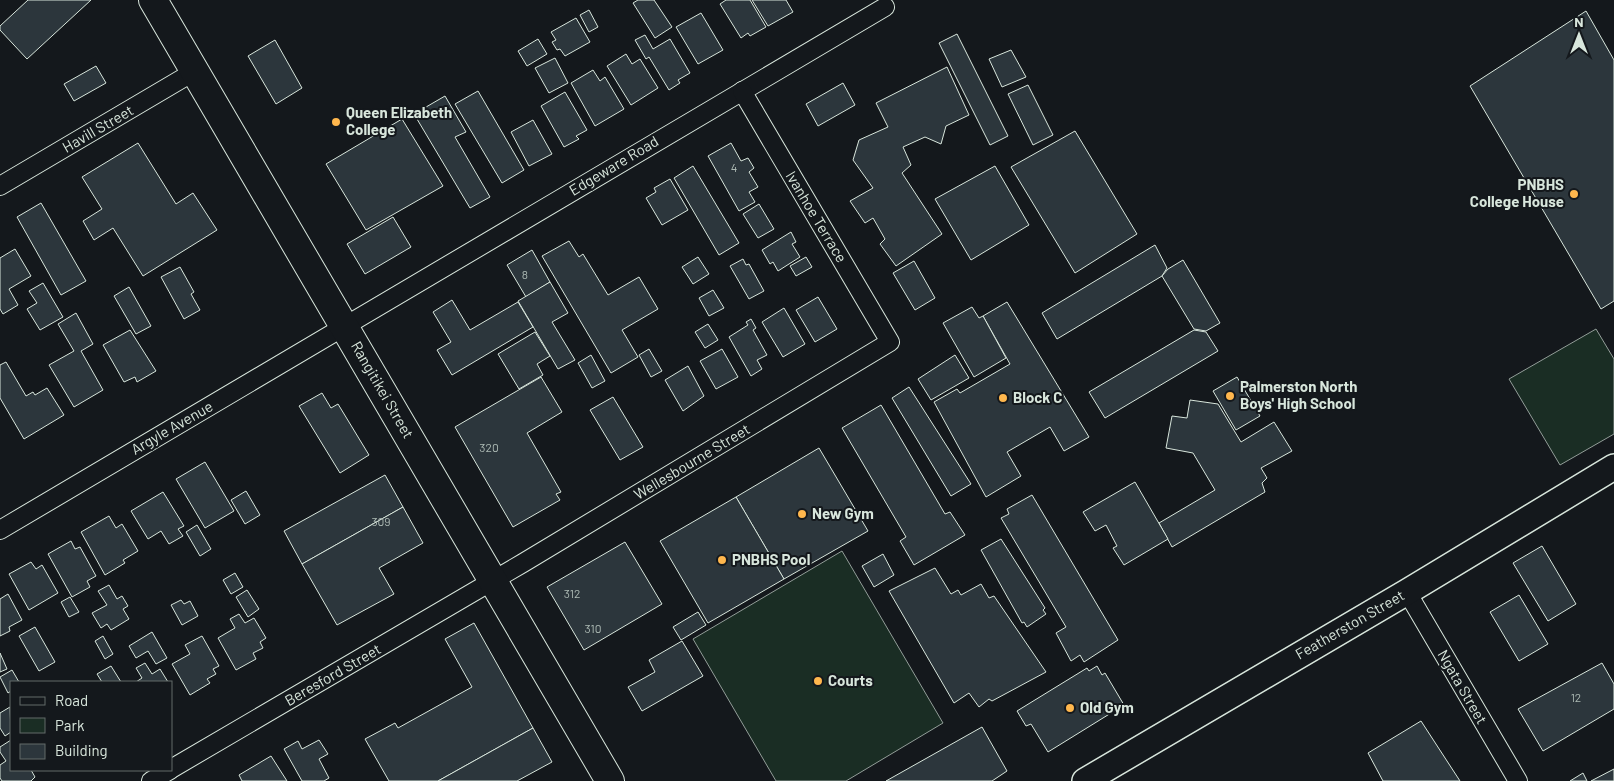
<svg xmlns="http://www.w3.org/2000/svg" width="1614" height="781" viewBox="0 0 1614 781" font-family="Barlow,sans-serif">
	<style>
		.green { fill: #1a2d24; stroke: #939e99 }
		.building { fill: #2c363c; stroke: #d8e6dc }
		.lines { fill: none; stroke-linecap: round; stroke-linejoin: round }
		.minor-casing { stroke: #d8e6dc; stroke-width: 20 }
		.secondary-casing { stroke: #d8e6dc; stroke-width: 28 }
		.trunk-casing { stroke: #d8e6dc; stroke-width: 30 }
		.minor { stroke: #14181c; stroke-width: 18 }
		.secondary { stroke: #14181c; stroke-width: 25 }
		.trunk { stroke: #14181c; stroke-width: 28 }
		.poi-dot { fill: #ffb74d; stroke: #14181c; stroke-width: 2 }
		.labels { text-anchor: middle; stroke-width: 4; stroke-linejoin: round; paint-order: stroke }
		.number-label { font-size: 12px; fill: #adbab4 }
		.poi-label { font-size: 15px; font-weight: bold; fill: #d8e6dc; stroke: #14181c; text-anchor: start }
		.street-label { font-size: 15px; fill: #d8e6dc; stroke: #14181c }
	</style>
	<rect width="100%" height="100%" fill="#14181c"/>
	<g class="green">
		<path d="M 1596,329 L 1614,359 L 1614,434 L 1560,465 L 1509,379 Z"/>
		<path d="M 842,551 L 943,723 L 846,781 L 776,781 L 693,639 Z"/>
	</g>
	<g class="building">
		<path d="M 28,0 L 91,0 L 27,59 L 0,30 L 0,26 Z"/>
		<path d="M 638,0 L 654,0 L 672,27 L 655,38 L 633,3 Z"/>
		<path d="M 726,0 L 750,0 L 766,27 L 750,36 L 748,33 L 741,38 L 720,4 Z"/>
		<path d="M 752,0 L 786,0 L 793,12 L 768,26 Z"/>
		<path d="M 589,10 L 598,27 L 589,32 L 580,15 Z"/>
		<path d="M 1586,11 L 1614,60 L 1614,301 L 1601,309 L 1470,86 Z"/>
		<path d="M 701,13 L 723,50 L 698,64 L 676,27 Z"/>
		<path d="M 576,18 L 590,42 L 565,56 L 560,49 L 557,50 L 552,42 L 556,40 L 551,32 Z"/>
		<path d="M 957,34 L 1008,136 L 990,145 L 939,43 Z"/>
		<path d="M 645,35 L 653,49 L 670,39 L 690,73 L 678,80 L 680,83 L 669,90 L 649,57 L 646,59 L 635,40 Z"/>
		<path d="M 538,39 L 547,54 L 527,66 L 518,51 Z"/>
		<path d="M 275,40 L 302,88 L 276,104 L 248,56 Z"/>
		<path d="M 1011,50 L 1026,77 L 1002,87 L 989,59 Z"/>
		<path d="M 626,54 L 632,64 L 640,59 L 658,88 L 631,105 L 607,66 Z"/>
		<path d="M 555,58 L 568,83 L 549,93 L 535,68 Z"/>
		<path d="M 96,66 L 106,83 L 74,101 L 64,84 Z"/>
		<path d="M 947,67 L 969,115 L 946,126 L 941,144 L 925,137 L 903,147 L 911,165 L 902,173 L 942,234 L 896,266 L 880,244 L 885,239 L 873,218 L 865,223 L 850,201 L 873,188 L 853,160 L 859,140 L 888,127 L 876,103 Z"/>
		<path d="M 593,70 L 600,81 L 605,77 L 624,109 L 595,126 L 571,83 Z"/>
		<path d="M 843,83 L 855,105 L 818,126 L 806,104 Z"/>
		<path d="M 1028,85 L 1053,135 L 1033,145 L 1008,94 Z"/>
		<path d="M 478,91 L 524,170 L 502,183 L 455,104 Z"/>
		<path d="M 565,92 L 587,130 L 576,136 L 579,139 L 564,147 L 541,106 Z"/>
		<path d="M 445,96 L 466,132 L 455,137 L 490,197 L 470,208 L 414,114 Z"/>
		<path d="M 402,119 L 443,186 L 366,230 L 326,164 Z"/>
		<path d="M 533,120 L 552,154 L 529,166 L 511,132 Z"/>
		<path d="M 1075,131 L 1137,234 L 1075,273 L 1011,167 Z"/>
		<path d="M 138,143 L 176,204 L 193,193 L 217,230 L 143,276 L 113,228 L 94,240 L 83,221 L 102,209 L 82,177 Z"/>
		<path d="M 731,143 L 741,161 L 748,158 L 754,168 L 749,172 L 758,187 L 749,192 L 755,202 L 739,211 L 708,156 Z"/>
		<path d="M 693,166 L 739,243 L 719,255 L 674,178 Z"/>
		<path d="M 995,166 L 1029,225 L 971,260 L 935,199 Z"/>
		<path d="M 670,179 L 688,210 L 662,225 L 646,198 L 656,192 L 654,188 Z"/>
		<path d="M 41,203 L 86,281 L 61,295 L 17,217 Z"/>
		<path d="M 759,204 L 774,229 L 758,238 L 743,214 Z"/>
		<path d="M 393,217 L 411,247 L 365,274 L 347,244 Z"/>
		<path d="M 791,232 L 796,242 L 792,244 L 800,257 L 778,271 L 773,262 L 770,264 L 762,250 Z"/>
		<path d="M 569,241 L 579,257 L 583,254 L 608,295 L 639,277 L 658,309 L 622,330 L 638,357 L 611,373 L 542,256 Z"/>
		<path d="M 1155,245 L 1167,268 L 1162,276 L 1057,339 L 1042,313 Z"/>
		<path d="M 15,249 L 31,276 L 9,289 L 18,305 L 3,314 L 0,309 L 0,258 Z"/>
		<path d="M 532,250 L 550,282 L 526,297 L 507,265 Z"/>
		<path d="M 698,257 L 709,274 L 693,284 L 682,267 Z"/>
		<path d="M 806,257 L 812,267 L 796,276 L 790,266 Z"/>
		<path d="M 743,259 L 746,265 L 749,264 L 764,291 L 749,299 L 730,266 Z"/>
		<path d="M 1183,260 L 1220,323 L 1206,331 L 1194,329 L 1162,276 L 1168,269 Z"/>
		<path d="M 914,261 L 935,298 L 915,310 L 893,273 Z"/>
		<path d="M 180,267 L 194,292 L 191,294 L 200,310 L 184,319 L 161,277 Z"/>
		<path d="M 550,282 L 568,313 L 552,322 L 575,360 L 558,369 L 518,301 Z"/>
		<path d="M 43,283 L 63,317 L 40,330 L 27,309 L 37,303 L 29,291 Z"/>
		<path d="M 129,287 L 151,326 L 136,334 L 114,296 Z"/>
		<path d="M 713,290 L 724,308 L 709,316 L 699,298 Z"/>
		<path d="M 818,297 L 837,329 L 815,342 L 796,310 Z"/>
		<path d="M 452,300 L 470,330 L 518,302 L 533,327 L 452,375 L 437,350 L 451,342 L 433,312 Z"/>
		<path d="M 1007,302 L 1089,437 L 1064,451 L 1050,427 L 1007,452 L 1021,476 L 986,497 L 934,402 L 957,389 L 960,393 L 1010,364 L 983,316 Z"/>
		<path d="M 972,307 L 979,318 L 983,316 L 1006,358 L 974,377 L 943,323 Z"/>
		<path d="M 784,308 L 805,344 L 783,357 L 762,322 Z"/>
		<path d="M 76,313 L 93,344 L 81,351 L 103,390 L 74,407 L 49,365 L 74,351 L 58,324 Z"/>
		<path d="M 751,319 L 756,328 L 753,330 L 767,355 L 757,360 L 762,369 L 751,376 L 729,337 L 748,325 L 746,322 Z"/>
		<path d="M 708,324 L 718,340 L 705,348 L 695,332 Z"/>
		<path d="M 130,330 L 156,371 L 137,382 L 135,377 L 124,382 L 103,345 Z"/>
		<path d="M 1194,330 L 1206,332 L 1218,351 L 1105,418 L 1089,392 Z"/>
		<path d="M 535,332 L 550,356 L 537,364 L 543,375 L 519,389 L 498,354 Z"/>
		<path d="M 649,349 L 662,371 L 651,377 L 639,355 Z"/>
		<path d="M 722,349 L 738,377 L 716,389 L 700,361 Z"/>
		<path d="M 591,355 L 605,381 L 592,388 L 578,363 Z"/>
		<path d="M 955,355 L 969,378 L 931,400 L 918,379 Z"/>
		<path d="M 6,362 L 26,396 L 33,392 L 35,395 L 47,388 L 64,415 L 24,439 L 0,398 L 0,365 Z"/>
		<path d="M 688,366 L 704,396 L 683,411 L 665,380 Z"/>
		<path d="M 541,377 L 562,412 L 527,433 L 561,492 L 556,494 L 560,500 L 513,527 L 455,427 Z"/>
		<path d="M 1237,377 L 1260,416 L 1236,430 L 1213,391 Z"/>
		<path d="M 909,387 L 971,484 L 951,496 L 892,398 Z"/>
		<path d="M 322,393 L 331,408 L 338,404 L 369,455 L 340,473 L 299,406 Z"/>
		<path d="M 613,397 L 643,447 L 620,460 L 590,410 Z"/>
		<path d="M 1190,400 L 1218,404 L 1241,442 L 1274,422 L 1292,451 L 1261,468 L 1267,478 L 1262,483 L 1265,492 L 1172,547 L 1159,523 L 1215,490 L 1193,453 L 1166,448 L 1172,416 L 1187,418 Z"/>
		<path d="M 881,405 L 945,514 L 950,512 L 965,535 L 914,565 L 900,541 L 906,537 L 842,428 Z"/>
		<path d="M 819,448 L 868,531 L 784,579 L 736,497 Z"/>
		<path d="M 205,462 L 234,511 L 205,528 L 176,479 Z"/>
		<path d="M 385,475 L 403,507 L 302,564 L 284,531 Z"/>
		<path d="M 1135,482 L 1168,539 L 1124,565 L 1113,548 L 1117,546 L 1106,525 L 1095,531 L 1083,512 Z"/>
		<path d="M 246,491 L 260,515 L 245,524 L 231,500 Z"/>
		<path d="M 163,492 L 184,526 L 178,529 L 183,536 L 169,544 L 161,531 L 148,539 L 131,511 Z"/>
		<path d="M 1032,495 L 1118,640 L 1084,662 L 1080,655 L 1071,661 L 1056,633 L 1066,627 L 1001,518 L 1009,514 L 1007,509 Z"/>
		<path d="M 736,497 L 784,579 L 708,623 L 660,541 Z"/>
		<path d="M 403,507 L 423,543 L 379,568 L 394,594 L 337,625 L 302,564 Z"/>
		<path d="M 109,516 L 116,528 L 122,524 L 138,551 L 123,560 L 125,563 L 105,575 L 81,532 Z"/>
		<path d="M 197,525 L 211,549 L 200,556 L 186,532 Z"/>
		<path d="M 1001,539 L 1045,608 L 1043,610 L 1046,614 L 1027,627 L 1024,622 L 1022,623 L 981,550 Z"/>
		<path d="M 71,541 L 75,549 L 80,547 L 96,576 L 87,581 L 90,587 L 72,597 L 48,554 Z"/>
		<path d="M 625,542 L 662,604 L 584,650 L 547,587 Z"/>
		<path d="M 1542,546 L 1576,604 L 1548,621 L 1513,563 Z"/>
		<path d="M 883,554 L 894,575 L 874,587 L 862,566 Z"/>
		<path d="M 31,562 L 36,569 L 42,565 L 58,593 L 29,610 L 9,574 Z"/>
		<path d="M 935,568 L 951,594 L 958,590 L 961,595 L 981,584 L 989,598 L 994,596 L 1046,672 L 992,701 L 989,699 L 979,707 L 969,693 L 954,703 L 889,591 Z"/>
		<path d="M 235,573 L 243,587 L 231,594 L 223,580 Z"/>
		<path d="M 109,585 L 117,599 L 122,596 L 128,606 L 123,609 L 129,619 L 111,630 L 107,624 L 101,628 L 92,613 L 107,605 L 98,591 Z"/>
		<path d="M 247,590 L 259,609 L 248,617 L 236,597 Z"/>
		<path d="M 8,594 L 22,620 L 9,627 L 10,631 L 0,636 L 0,599 Z"/>
		<path d="M 1519,595 L 1548,644 L 1519,661 L 1490,612 Z"/>
		<path d="M 70,597 L 79,612 L 69,617 L 61,602 Z"/>
		<path d="M 181,600 L 184,604 L 190,601 L 198,616 L 182,625 L 171,605 Z"/>
		<path d="M 698,612 L 706,625 L 681,640 L 673,627 Z"/>
		<path d="M 239,614 L 245,623 L 254,618 L 266,638 L 260,642 L 263,648 L 253,653 L 256,659 L 236,670 L 218,638 L 235,628 L 230,619 Z"/>
		<path d="M 474,623 L 533,728 L 438,781 L 389,781 L 365,739 L 395,723 L 398,728 L 472,687 L 445,639 Z"/>
		<path d="M 35,627 L 55,662 L 39,671 L 19,636 Z"/>
		<path d="M 152,632 L 167,658 L 156,664 L 148,651 L 136,658 L 129,646 Z"/>
		<path d="M 103,636 L 113,654 L 105,659 L 95,641 Z"/>
		<path d="M 202,636 L 219,666 L 213,669 L 216,674 L 207,679 L 210,683 L 190,695 L 172,664 L 190,654 L 185,645 Z"/>
		<path d="M 682,641 L 703,676 L 642,711 L 628,687 L 655,672 L 649,660 Z"/>
		<path d="M 0,653 L 7,669 L 0,672 Z"/>
		<path d="M 145,663 L 152,674 L 160,669 L 168,682 L 136,682 L 142,678 L 136,668 Z"/>
		<path d="M 1602,663 L 1614,684 L 1614,709 L 1543,751 L 1518,709 Z"/>
		<path d="M 111,666 L 121,682 L 102,682 L 97,674 Z"/>
		<path d="M 1097,666 L 1102,675 L 1105,673 L 1124,705 L 1048,752 L 1031,724 L 1026,726 L 1017,711 L 1087,668 L 1089,671 Z"/>
		<path d="M 12,670 L 19,682 L 11,682 L 11,691 L 8,693 L 0,677 Z"/>
		<path d="M 10,707 L 11,732 L 5,736 L 0,728 L 0,713 Z"/>
		<path d="M 1421,721 L 1460,781 L 1383,781 L 1368,753 Z"/>
		<path d="M 982,727 L 1007,771 L 992,781 L 886,781 Z"/>
		<path d="M 533,728 L 552,762 L 517,781 L 438,781 Z"/>
		<path d="M 11,740 L 11,770 L 31,770 L 35,777 L 31,781 L 2,781 L 0,778 L 0,765 L 6,761 L 0,752 L 0,747 Z"/>
		<path d="M 319,740 L 328,754 L 319,759 L 329,778 L 324,781 L 302,781 L 284,749 L 298,741 L 302,749 Z"/>
		<path d="M 271,756 L 287,781 L 242,781 L 239,775 Z"/>
		<path d="M 1614,769 L 1614,781 L 1591,781 Z"/>
		<path d="M 1583,773 L 1587,781 L 1570,781 Z"/>
	</g>
	<g class="lines">
		<g class="minor-casing">
			<g id="minor">
				<path d="M 0,186 L 195,71"/>
				<path d="M 0,530 L 885,7"/>
				<path d="M 1407,592 L 1518,781"/>
				<path d="M 171,769 L 523,563 L 890,342 L 742,91"/>
				<path d="M 151,781 L 170,770"/>
			</g>
		</g>
		<g class="secondary-casing">
			<path id="secondary" d="M 1085,781 L 1407,592 L 1614,467"/>
		</g>
		<g class="trunk-casing">
			<path id="trunk" d="M 153,0 L 610,781"/>
		</g>
		<use href="#minor" class="minor"/>
		<use href="#secondary" class="secondary"/>
		<use href="#trunk" class="trunk"/>
	</g>
	<g class="poi-dot">
		<circle cx="336" cy="122" r="5"/>
		<circle cx="1574" cy="194" r="5"/>
		<circle cx="1230" cy="396" r="5"/>
		<circle cx="1003" cy="398" r="5"/>
		<circle cx="802" cy="514" r="5"/>
		<circle cx="722" cy="560" r="5"/>
		<circle cx="818" cy="681" r="5"/>
		<circle cx="1070" cy="708" r="5"/>
	</g>
	<g class="labels">
		<g class="number-label">
			<text x="734" y="172">4</text>
			<text x="525" y="279">8</text>
			<text x="489" y="452">320</text>
			<text x="381" y="526">309</text>
			<text x="572" y="598">312</text>
			<text x="593" y="633">310</text>
			<text x="1576" y="702">12</text>
		</g>
		<g class="poi-label">
			<text x="346" y="118">Queen Elizabeth<tspan x="346" dy="17">College</tspan></text>
			<text x="1564" y="190" text-anchor="end">PNBHS<tspan x="1564" dy="17">College House</tspan></text>
			<text x="1240" y="392">Palmerston North<tspan x="1240" dy="17">Boys' High School</tspan></text>
			<text x="1013" y="403">Block C</text>
			<text x="812" y="519">New Gym</text>
			<text x="732" y="565">PNBHS Pool</text>
			<text x="828" y="686">Courts</text>
			<text x="1080" y="713">Old Gym</text>
		</g>
		<g class="street-label">
			<text transform="translate(98 129) rotate(-30)" y="5">Havill Street</text>
			<text transform="translate(614 166) rotate(-31)" y="5">Edgeware Road</text>
			<text transform="translate(816 217) rotate(59)" y="5">Ivanhoe Terrace</text>
			<text transform="translate(382 390) rotate(60)" y="5">Rangitikei Street</text>
			<text transform="translate(172 428) rotate(-30)" y="5">Argyle Avenue</text>
			<text transform="translate(692 462) rotate(-31)" y="5">Wellesbourne Street</text>
			<text transform="translate(1350 625) rotate(-30)" y="5">Featherston Street</text>
			<text transform="translate(333 675) rotate(-30)" y="5">Beresford Street</text>
			<text transform="translate(1462 687) rotate(60)" y="5">Ngata Street</text>
		</g>
	</g>
	<rect x="10" y="681" width="162" height="90" fill="#14181c" stroke="#626a69"/>
	<rect x="20" y="697" width="25" height="8" fill="#14181c" stroke="#626a69"/>
	<text x="55" y="706" font-size="15" fill="#d8e6dc">Road</text>
	<rect x="20" y="718" width="25" height="15" fill="#1a2d24" stroke="#626a69"/>
	<text x="55" y="731" font-size="15" fill="#d8e6dc">Park</text>
	<rect x="20" y="744" width="25" height="15" fill="#2c363c" stroke="#626a69"/>
	<text x="55" y="756" font-size="15" fill="#d8e6dc">Building</text>
	<g transform="translate(1579 35)" stroke="#14181c" stroke-width="4" paint-order="stroke">
	<path d="M0-4L9 19L0 12L-9 19Z" fill="#d8e6dc"/>
	<text y="-8" font-size="14" font-weight="bold" text-anchor="middle" fill="#d8e6dc">N</text>
	</g>
</svg>
